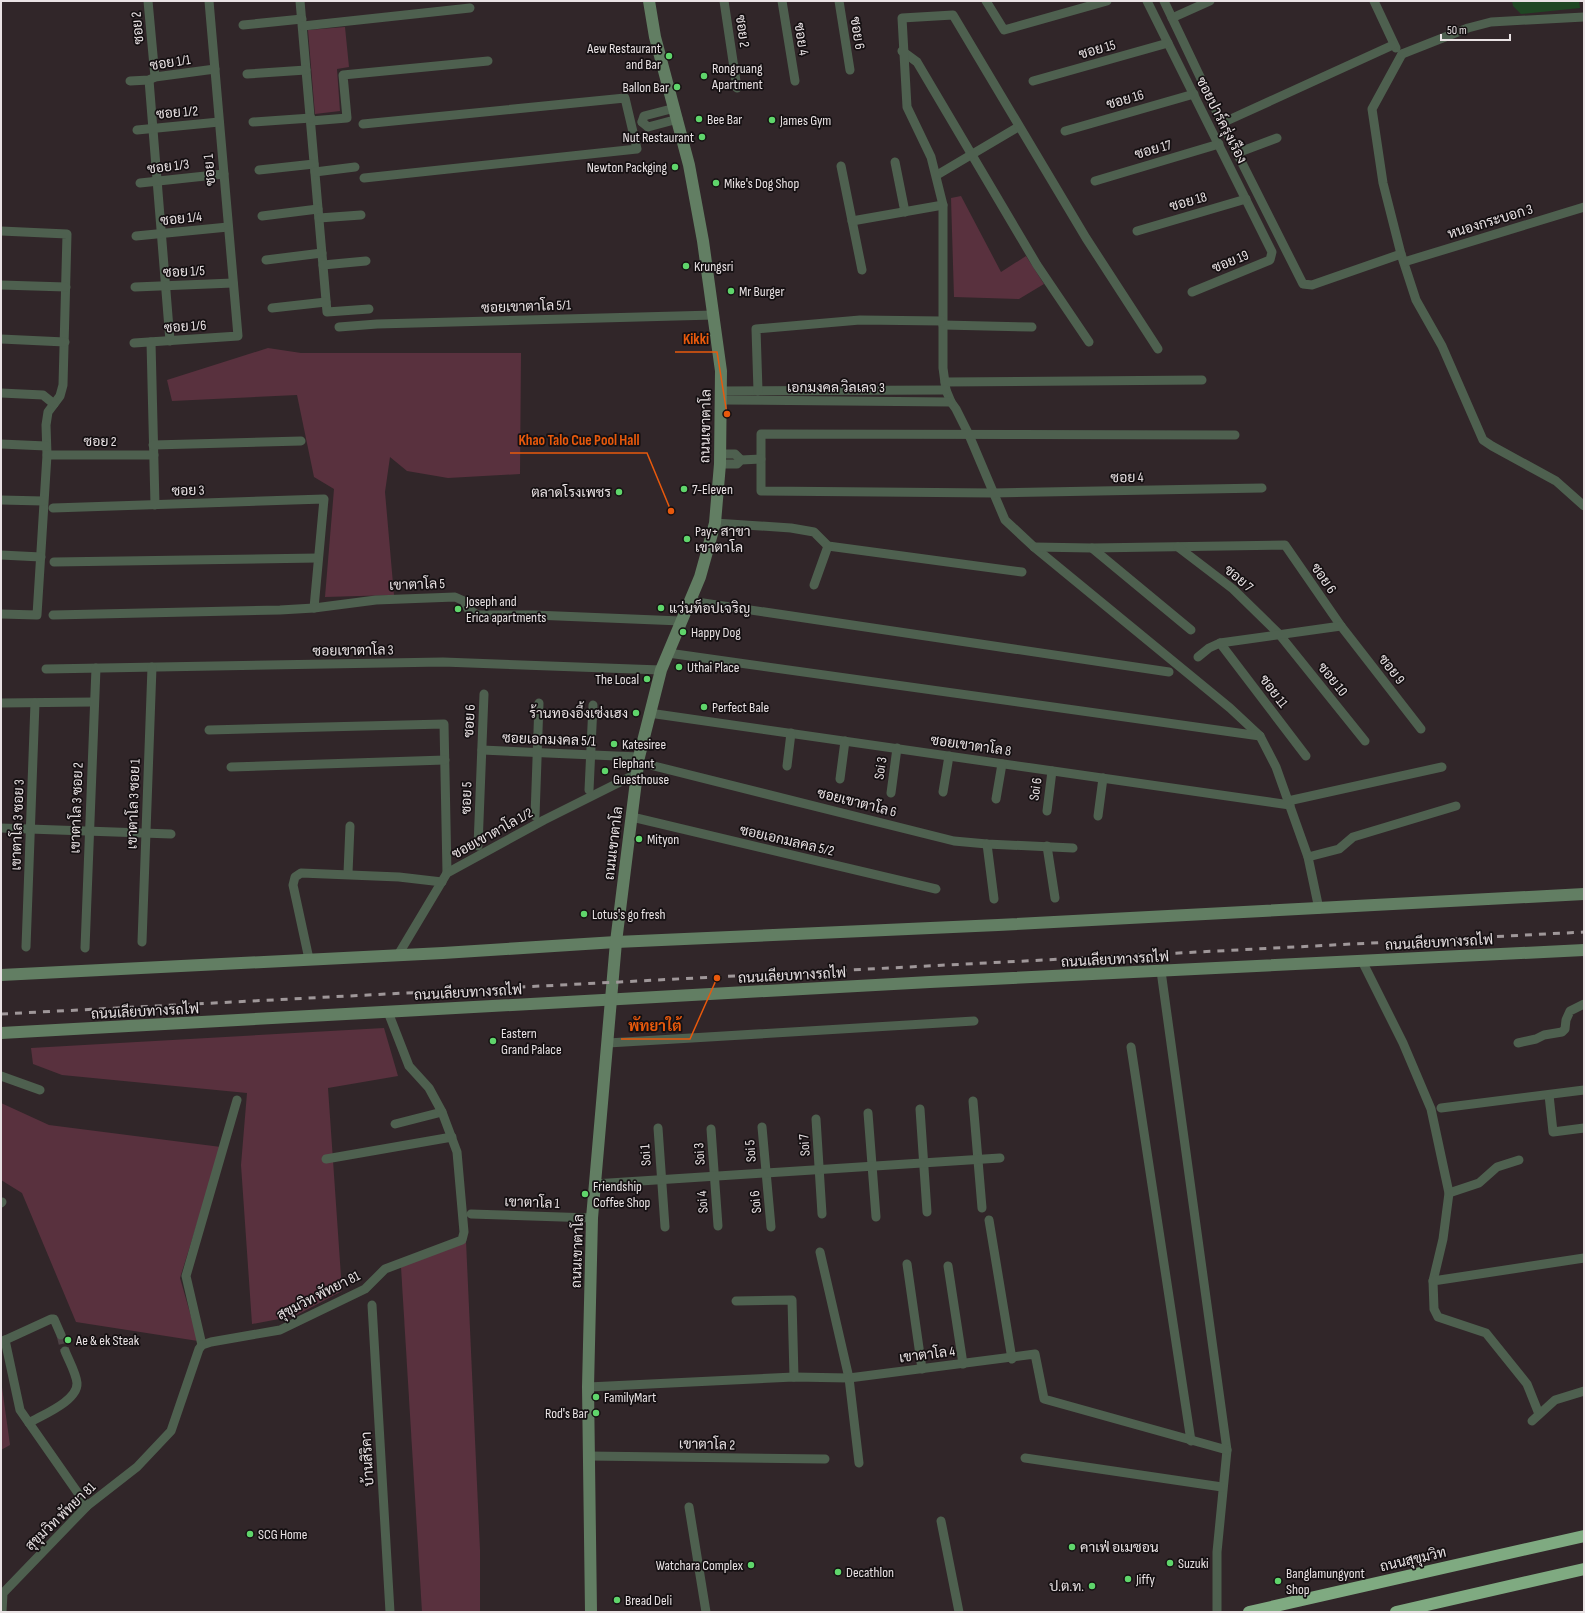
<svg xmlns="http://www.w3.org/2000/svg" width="1585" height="1613" viewBox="0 0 1585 1613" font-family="'Sofia Sans Condensed',Sarabun,sans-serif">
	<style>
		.green { fill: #59313e }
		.water { fill: #1f4723 }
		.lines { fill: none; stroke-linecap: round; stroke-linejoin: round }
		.street-tunnel { stroke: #4d4245; stroke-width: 9; stroke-dasharray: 9 4.5; stroke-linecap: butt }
		.street { stroke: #4e604f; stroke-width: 9 }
		.secondary { stroke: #627e63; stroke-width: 12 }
		.highway { stroke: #7faa81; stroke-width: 12 }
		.rail { stroke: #9f9799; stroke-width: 3; stroke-dasharray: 7 7; stroke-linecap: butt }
		.poi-dot { fill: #5fd56b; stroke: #151012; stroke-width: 1.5 }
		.labels { text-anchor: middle; stroke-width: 3.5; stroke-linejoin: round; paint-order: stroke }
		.street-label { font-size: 14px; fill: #e9e2e4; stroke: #151012 }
		.poi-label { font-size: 14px; fill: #e9e2e4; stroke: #151012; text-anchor: start }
		.leader { fill: none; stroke: #e8590c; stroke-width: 1.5 }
		.callout-dot { fill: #e8590c; stroke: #151012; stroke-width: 1.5 }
		.callout-label { font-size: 15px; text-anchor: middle; font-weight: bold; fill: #e8590c; stroke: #151012; stroke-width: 3.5; stroke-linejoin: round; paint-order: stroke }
	</style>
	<rect width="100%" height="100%" fill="#312629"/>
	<g class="green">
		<path d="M 345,27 L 349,67 L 337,69 L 340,111 L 315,114 L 308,30 Z"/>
		<path d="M 961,196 L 1001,272 L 1026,256 L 1044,284 L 1019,299 L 954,297 L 951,198 Z"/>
		<path d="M 268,348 L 301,353 L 521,353 L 520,474 L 448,478 L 407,471 L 390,457 L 385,492 L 394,595 L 325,597 L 334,489 L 314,477 L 297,395 L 172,401 L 167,380 Z"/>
		<path d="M 384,1028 L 398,1076 L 328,1088 L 342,1291 L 295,1316 L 252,1324 L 241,1165 L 247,1093 L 62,1075 L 33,1064 L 31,1048 Z"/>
		<path d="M 1,1103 L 49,1125 L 221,1147 L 180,1278 L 198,1341 L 76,1322 L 22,1193 L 1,1180 Z"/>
		<path d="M 466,1241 L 480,1550 L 480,1612 L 422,1612 L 401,1267 Z"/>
		<path d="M 1,1380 L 10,1445 L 1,1450 Z"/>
	</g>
	<path class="water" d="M 1512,1 L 1579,1 L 1580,8 L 1521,14 L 1513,6 Z"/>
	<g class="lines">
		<path class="street-tunnel" d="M 61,1335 L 65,1351"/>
		<g class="street">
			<path d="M 148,1 L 155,77"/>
			<path d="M 300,1 L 327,312 L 369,309"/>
			<path d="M 724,1 L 737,88"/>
			<path d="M 782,1 L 795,81"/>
			<path d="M 839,1 L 850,70"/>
			<path d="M 986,1 L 1004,30 L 1107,1"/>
			<path d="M 1147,1 L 1272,252 L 1270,260 L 1192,292"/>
			<path d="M 1164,1 L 1222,123"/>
			<path d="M 1374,1 L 1396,48"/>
			<path d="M 1172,18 L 1210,1"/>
			<path d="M 243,25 L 302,19"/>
			<path d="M 303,26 L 470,8"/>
			<path d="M 902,51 L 917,62 L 1037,265 L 1089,342"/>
			<path d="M 1402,54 L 1372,109 L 1383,183 L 1401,254 L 1416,300 L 1442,346 L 1483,440 L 1492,446 L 1556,481 L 1584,506"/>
			<path d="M 1402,54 L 1468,28 L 1491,22 L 1584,17"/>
			<path d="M 247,74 L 306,70"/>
			<path d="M 149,80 L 170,341"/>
			<path d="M 130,81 L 149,80 L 155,77 L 215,69"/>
			<path d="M 1033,81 L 1168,43"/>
			<path d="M 311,121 L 347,118 L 343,75 L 488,61"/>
			<path d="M 253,122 L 311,118"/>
			<path d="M 642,122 L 648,127 L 678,119"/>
			<path d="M 642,122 L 644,116 L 675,108"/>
			<path d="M 363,124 L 625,98 L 637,149 L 364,178"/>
			<path d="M 137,130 L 219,122"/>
			<path d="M 1065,131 L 1194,94"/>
			<path d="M 1277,138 L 1237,153 L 1303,284 L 1312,285 L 1401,254"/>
			<path d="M 1237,153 L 1222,123 L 1393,45"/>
			<path d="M 895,162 L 905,212"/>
			<path d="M 841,166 L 862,270"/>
			<path d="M 259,170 L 314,164"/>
			<path d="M 315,172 L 355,167"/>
			<path d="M 937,175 L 1018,127"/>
			<path d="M 1095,181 L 1219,144"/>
			<path d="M 140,183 L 224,174"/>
			<path d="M 262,216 L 318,209"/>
			<path d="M 319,218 L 361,215"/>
			<path d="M 852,221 L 943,205"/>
			<path d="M 1,231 L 67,234 L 63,385 L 60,396 L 48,412 L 46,425 L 47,455 L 37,615 L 1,614"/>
			<path d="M 1137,231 L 1246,199"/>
			<path d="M 136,236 L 228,227"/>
			<path d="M 266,260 L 322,253"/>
			<path d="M 1404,262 L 1584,207"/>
			<path d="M 323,265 L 366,261"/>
			<path d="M 1,285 L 66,287"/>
			<path d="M 135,287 L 233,283"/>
			<path d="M 272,308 L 326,302"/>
			<path d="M 943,325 L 1032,327"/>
			<path d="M 339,327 L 377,324 L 714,315"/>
			<path d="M 1,339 L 65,342"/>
			<path d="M 151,342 L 155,505"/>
			<path d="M 134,343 L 238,336 L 209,1"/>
			<path d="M 1158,349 L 1086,238 L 953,15 L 902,18 L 907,107 L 931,157 L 943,205 L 943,368 L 946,390 L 951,402 L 956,409 L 969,435 L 1005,520 L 1034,547 L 1230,708 L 1260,736 L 1276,767 L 1308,857 L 1319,909"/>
			<path d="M 945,382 L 1202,380"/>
			<path d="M 721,391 L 946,390"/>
			<path d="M 758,391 L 756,329 L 860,320 L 942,321"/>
			<path d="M 1,393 L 43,395 L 54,404"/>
			<path d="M 722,400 L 951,402"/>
			<path d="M 1235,435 L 761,434 L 761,491 L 993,493 L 1262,488"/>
			<path d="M 1,444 L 46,446"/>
			<path d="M 153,445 L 301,441"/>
			<path d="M 720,454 L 735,454 L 741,460"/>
			<path d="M 47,455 L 154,455"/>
			<path d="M 720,464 L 737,464 L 741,460 L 761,459"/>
			<path d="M 1,500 L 43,501"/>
			<path d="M 53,508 L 324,499 L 314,608"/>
			<path d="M 715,523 L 791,528 L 814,532 L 828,546 L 1022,572"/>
			<path d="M 1034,547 L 1092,548 L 1285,545 L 1341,626 L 1421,729"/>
			<path d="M 1178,547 L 1233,589 L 1279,634 L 1365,741"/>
			<path d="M 1092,548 L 1191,630"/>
			<path d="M 1,555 L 41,557"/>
			<path d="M 54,562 L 318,558"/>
			<path d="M 814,585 L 828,546"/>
			<path d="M 690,601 L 1169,672"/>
			<path d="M 53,615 L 280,610 L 314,608 L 376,600 L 455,597 L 464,601 L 468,609 L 478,615 L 534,615 L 681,621"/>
			<path d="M 1220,643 L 1306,756"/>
			<path d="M 668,653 L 1260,736"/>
			<path d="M 1198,657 L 1209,648 L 1220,643 L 1341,626"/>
			<path d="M 46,669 L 443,662 L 661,670"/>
			<path d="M 1,703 L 93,702"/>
			<path d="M 649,713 L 1290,805"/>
			<path d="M 209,730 L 444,724 L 447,873"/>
			<path d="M 482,750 L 639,757"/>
			<path d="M 638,762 L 954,841 L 987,844 L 1073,848"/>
			<path d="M 787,766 L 791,733"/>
			<path d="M 231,767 L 445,760"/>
			<path d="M 840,779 L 845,741"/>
			<path d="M 589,790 L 593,705"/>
			<path d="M 943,792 L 949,756"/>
			<path d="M 891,793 L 897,748"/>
			<path d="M 996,799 L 1002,764"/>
			<path d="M 1288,801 L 1442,767"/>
			<path d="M 1047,811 L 1052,771"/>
			<path d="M 535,816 L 539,703"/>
			<path d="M 1098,816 L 1103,778"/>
			<path d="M 632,817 L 936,889"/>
			<path d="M 1,828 L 171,834"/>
			<path d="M 987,844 L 994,899"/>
			<path d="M 478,846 L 484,694"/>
			<path d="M 1047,846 L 1055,898"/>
			<path d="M 1308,857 L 1339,849 L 1353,837 L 1456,806"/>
			<path d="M 348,873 L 350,826"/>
			<path d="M 142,942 L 152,667"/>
			<path d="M 26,947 L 35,703"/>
			<path d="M 85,948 L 96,668"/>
			<path d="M 398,955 L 447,873 L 544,820 L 636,774"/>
			<path d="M 309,959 L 293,885 L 295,877 L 301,873 L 399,877 L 442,882"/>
			<path d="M 1362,961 L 1403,1043 L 1431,1109 L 1449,1193 L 1443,1239 L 1433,1281"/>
			<path d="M 1161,971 L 1227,1450 L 1217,1552 L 1217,1612"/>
			<path d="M 608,1043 L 974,1021"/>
			<path d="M 1518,1043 L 1536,1039 L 1544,1035 L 1562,1032 L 1565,1029 L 1566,1020 L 1570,1011 L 1584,1004"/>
			<path d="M 1131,1047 L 1191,1441"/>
			<path d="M 1,1076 L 40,1090"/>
			<path d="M 1549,1095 L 1553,1132 L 1584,1128"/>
			<path d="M 973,1101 L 982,1208"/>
			<path d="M 1441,1108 L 1584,1090"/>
			<path d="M 920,1109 L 927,1212"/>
			<path d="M 868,1113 L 876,1217"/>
			<path d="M 816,1119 L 822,1214"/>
			<path d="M 395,1124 L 442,1112"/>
			<path d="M 762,1127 L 771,1227"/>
			<path d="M 658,1128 L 665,1227"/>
			<path d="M 711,1129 L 718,1226"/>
			<path d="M 326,1159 L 452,1137"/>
			<path d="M 594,1184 L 1000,1158"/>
			<path d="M 1449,1193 L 1479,1183 L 1497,1167 L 1519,1160"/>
			<path d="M 1,1203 L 2,1202"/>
			<path d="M 471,1214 L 592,1218"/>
			<path d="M 989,1220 L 1012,1359"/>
			<path d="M 820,1252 L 849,1378 L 859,1463"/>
			<path d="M 907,1264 L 922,1369"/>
			<path d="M 948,1266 L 963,1364"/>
			<path d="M 736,1301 L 792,1300 L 794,1377"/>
			<path d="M 372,1305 L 390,1612"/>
			<path d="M 5,1340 L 20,1410 L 87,1506"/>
			<path d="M 1,1342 L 51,1319 L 54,1319 L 61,1335"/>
			<path d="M 202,1345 L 186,1276 L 237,1100"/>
			<path d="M 588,1387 L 794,1377 L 849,1378 L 1035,1354 L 1044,1399 L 1227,1450"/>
			<path d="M 1539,1414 L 1527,1384 L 1486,1333 L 1438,1317 L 1434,1309 L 1433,1281 L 1584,1258"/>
			<path d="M 1532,1421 L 1555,1400 L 1584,1391"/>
			<path d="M 29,1423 C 42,1415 78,1401 77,1383 C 76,1373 69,1361 65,1351"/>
			<path d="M 588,1456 L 825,1459"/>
			<path d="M 1025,1458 L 1222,1487"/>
			<path d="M 689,1507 L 706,1612"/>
			<path d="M 941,1521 L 959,1612"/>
			<path d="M 2,1612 L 3,1593 L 87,1506 L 137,1467 L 171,1431 L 199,1349 L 202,1345 L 211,1342 L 280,1330 L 365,1289 L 385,1269 L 462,1240 L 464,1232 L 457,1152 L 442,1112 L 429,1088 L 409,1066 L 388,1012"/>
		</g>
		<g class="secondary">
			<path d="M 1,975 L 443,953 L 616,942 L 998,925 L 1584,894"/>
			<path d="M 1,1033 L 930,982 L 1584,950"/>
			<path d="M 591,1612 L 588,1387 L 592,1218 L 616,942 L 639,757 L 661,670 L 700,577 L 715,523 L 720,464 L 721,371 L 703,241 L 689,165 L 655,37 L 649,1"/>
		</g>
		<g class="highway">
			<path d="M 1249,1612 L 1584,1536"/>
			<path d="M 1396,1612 L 1584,1569"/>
		</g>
		<path class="rail" d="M 1,1014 L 1584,932"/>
	</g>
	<g class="poi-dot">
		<circle cx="669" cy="56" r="4"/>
		<circle cx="704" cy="76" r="4"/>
		<circle cx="677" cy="87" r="4"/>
		<circle cx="699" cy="119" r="4"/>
		<circle cx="772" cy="120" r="4"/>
		<circle cx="702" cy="137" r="4"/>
		<circle cx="675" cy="167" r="4"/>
		<circle cx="716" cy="183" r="4"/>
		<circle cx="686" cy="266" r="4"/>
		<circle cx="731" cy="291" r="4"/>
		<circle cx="684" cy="489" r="4"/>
		<circle cx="619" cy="492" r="4"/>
		<circle cx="687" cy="539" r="4"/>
		<circle cx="661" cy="608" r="4"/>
		<circle cx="458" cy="609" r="4"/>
		<circle cx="683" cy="632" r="4"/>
		<circle cx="679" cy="667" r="4"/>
		<circle cx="647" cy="679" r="4"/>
		<circle cx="704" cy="707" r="4"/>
		<circle cx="636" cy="713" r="4"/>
		<circle cx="614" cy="744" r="4"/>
		<circle cx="605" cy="771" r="4"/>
		<circle cx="639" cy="839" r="4"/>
		<circle cx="584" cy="914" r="4"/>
		<circle cx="493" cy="1041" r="4"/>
		<circle cx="585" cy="1194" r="4"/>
		<circle cx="68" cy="1340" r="4"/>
		<circle cx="596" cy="1397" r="4"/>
		<circle cx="596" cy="1413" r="4"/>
		<circle cx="250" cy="1534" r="4"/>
		<circle cx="1072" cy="1547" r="4"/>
		<circle cx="1170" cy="1563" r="4"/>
		<circle cx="751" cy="1565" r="4"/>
		<circle cx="838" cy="1572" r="4"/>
		<circle cx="1128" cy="1579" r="4"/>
		<circle cx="1278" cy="1581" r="4"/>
		<circle cx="1092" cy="1586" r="4"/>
		<circle cx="617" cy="1600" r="4"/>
	</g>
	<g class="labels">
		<g class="street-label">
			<text transform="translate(137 28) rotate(-95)" y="5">ซอย 2</text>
			<text transform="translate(743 31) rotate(82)" y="5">ซอย 2</text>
			<text transform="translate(858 33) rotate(81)" y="5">ซอย 6</text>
			<text transform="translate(802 39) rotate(81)" y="5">ซอย 4</text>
			<text transform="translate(1097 49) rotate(-16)" y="5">ซอย 15</text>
			<text transform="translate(170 62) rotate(-9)" y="5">ซอย 1/1</text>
			<text transform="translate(1125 99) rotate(-16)" y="5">ซอย 16</text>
			<text transform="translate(177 112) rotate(-5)" y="5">ซอย 1/2</text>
			<text transform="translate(1222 120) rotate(63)" y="5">ซอยปาร์ครุ่งเรือง</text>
			<text transform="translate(1153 149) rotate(-16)" y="5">ซอย 17</text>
			<text transform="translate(168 166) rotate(-7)" y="5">ซอย 1/3</text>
			<text transform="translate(209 170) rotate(-95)" y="5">ซอย 1</text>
			<text transform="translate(1188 201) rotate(-16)" y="5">ซอย 18</text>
			<text transform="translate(181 218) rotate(-6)" y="5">ซอย 1/4</text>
			<text transform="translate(1490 221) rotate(-17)" y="5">หนองกระบอก 3</text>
			<text transform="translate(1230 261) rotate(-22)" y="5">ซอย 19</text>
			<text transform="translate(184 271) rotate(-3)" y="5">ซอย 1/5</text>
			<text transform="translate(526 306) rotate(-2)" y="5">ซอยเขาตาโล 5/1</text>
			<text transform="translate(185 326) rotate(-4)" y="5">ซอย 1/6</text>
			<text x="836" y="392">เอกมงคล วิลเลจ 3</text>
			<text transform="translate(705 426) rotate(-89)" y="5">ถนนเขาตาโล</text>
			<text x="100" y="446">ซอย 2</text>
			<text transform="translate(1127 477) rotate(-1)" y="5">ซอย 4</text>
			<text transform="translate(188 490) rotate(-2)" y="5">ซอย 3</text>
			<text transform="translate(1239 578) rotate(40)" y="5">ซอย 7</text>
			<text transform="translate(1324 578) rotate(55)" y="5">ซอย 6</text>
			<text transform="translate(417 584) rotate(-2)" y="5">เขาตาโล 5</text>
			<text transform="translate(353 650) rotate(-1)" y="5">ซอยเขาตาโล 3</text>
			<text transform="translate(1392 669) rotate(52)" y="5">ซอย 9</text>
			<text transform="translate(1333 679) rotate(51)" y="5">ซอย 10</text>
			<text transform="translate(1274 691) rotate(53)" y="5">ซอย 11</text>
			<text transform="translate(469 721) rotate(-87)" y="5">ซอย 6</text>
			<text transform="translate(549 739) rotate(2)" y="5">ซอยเอกมงคล 5/1</text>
			<text transform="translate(971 745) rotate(8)" y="5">ซอยเขาตาโล 8</text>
			<text transform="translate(880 768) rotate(-81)" y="5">Soi 3</text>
			<text transform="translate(1035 789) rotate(-82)" y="5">Soi 6</text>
			<text transform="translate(466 798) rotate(-88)" y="5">ซอย 5</text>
			<text transform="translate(857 802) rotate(14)" y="5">ซอยเขาตาโล 6</text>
			<text transform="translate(133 804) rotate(-88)" y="5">เขาตาโล 3 ซอย 1</text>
			<text transform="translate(76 808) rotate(-88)" y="5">เขาตาโล 3 ซอย 2</text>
			<text transform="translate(17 825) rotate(-88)" y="5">เขาตาโล 3 ซอย 3</text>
			<text transform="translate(492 833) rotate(-29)" y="5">ซอยเขาตาโล 1/2</text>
			<text transform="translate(787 840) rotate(13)" y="5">ซอยเอกมลคล 5/2</text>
			<text transform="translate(613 843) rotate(-83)" y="5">ถนนเขาตาโล</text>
			<text transform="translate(1439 942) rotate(-3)" y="5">ถนนเลียบทางรถไฟ</text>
			<text transform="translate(1115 959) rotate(-3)" y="5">ถนนเลียบทางรถไฟ</text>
			<text transform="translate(792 975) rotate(-3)" y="5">ถนนเลียบทางรถไฟ</text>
			<text transform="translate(468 992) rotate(-3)" y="5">ถนนเลียบทางรถไฟ</text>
			<text transform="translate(145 1011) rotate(-3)" y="5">ถนนเลียบทางรถไฟ</text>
			<text transform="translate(804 1145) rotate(-94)" y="5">Soi 7</text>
			<text transform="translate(750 1151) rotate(-94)" y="5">Soi 5</text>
			<text transform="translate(699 1154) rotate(-94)" y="5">Soi 3</text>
			<text transform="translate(645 1155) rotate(-94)" y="5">Soi 1</text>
			<text transform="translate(532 1202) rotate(2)" y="5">เขาตาโล 1</text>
			<text transform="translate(702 1202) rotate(-94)" y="5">Soi 4</text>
			<text transform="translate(755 1202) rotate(-96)" y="5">Soi 6</text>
			<text transform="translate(577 1251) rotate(-88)" y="5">ถนนเขาตาโล</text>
			<text transform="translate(318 1295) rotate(-27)" y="5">สุขุมวิท พัทยา 81</text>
			<text transform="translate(927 1354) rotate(-7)" y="5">เขาตาโล 4</text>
			<text transform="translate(707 1444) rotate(1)" y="5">เขาตาโล 2</text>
			<text transform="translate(367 1459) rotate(-93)" y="5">บ้านสิริคา</text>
			<text transform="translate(60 1516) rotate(-44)" y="5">สุขุมวิท พัทยา 81</text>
			<text transform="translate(1413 1559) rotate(-13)" y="5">ถนนสุขุมวิท</text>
		</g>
		<g class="poi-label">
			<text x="661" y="53" text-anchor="end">Aew Restaurant<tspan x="661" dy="16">and Bar</tspan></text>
			<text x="712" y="73">Rongruang<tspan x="712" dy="16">Apartment</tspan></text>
			<text x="669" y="92" text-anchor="end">Ballon Bar</text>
			<text x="707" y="124">Bee Bar</text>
			<text x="780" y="125">James Gym</text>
			<text x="694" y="142" text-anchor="end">Nut Restaurant</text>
			<text x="667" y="172" text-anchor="end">Newton Packging</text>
			<text x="724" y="188">Mike's Dog Shop</text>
			<text x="694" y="271">Krungsri</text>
			<text x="739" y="296">Mr Burger</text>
			<text x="692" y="494">7-Eleven</text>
			<text x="611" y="497" text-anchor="end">ตลาดโรงเพชร</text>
			<text x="695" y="536">Pay+ สาขา<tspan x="695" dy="16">เขาตาโล</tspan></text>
			<text x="466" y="606">Joseph and<tspan x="466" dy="16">Erica apartments</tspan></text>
			<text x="669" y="613">แว่นท็อปเจริญ</text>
			<text x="691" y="637">Happy Dog</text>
			<text x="687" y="672">Uthai Place</text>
			<text x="639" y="684" text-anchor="end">The Local</text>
			<text x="712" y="712">Perfect Bale</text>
			<text x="628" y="718" text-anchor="end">ร้านทองอึ้งเซ่งเฮง</text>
			<text x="622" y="749">Katesiree</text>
			<text x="613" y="768">Elephant<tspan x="613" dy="16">Guesthouse</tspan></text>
			<text x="647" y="844">Mityon</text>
			<text x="592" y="919">Lotus's go fresh</text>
			<text x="501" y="1038">Eastern<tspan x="501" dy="16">Grand Palace</tspan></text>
			<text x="593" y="1191">Friendship<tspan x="593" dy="16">Coffee Shop</tspan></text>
			<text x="76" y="1345">Ae &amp; ek Steak</text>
			<text x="604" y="1402">FamilyMart</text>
			<text x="588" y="1418" text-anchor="end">Rod's Bar</text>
			<text x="258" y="1539">SCG Home</text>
			<text x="1080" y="1552">คาเฟ่ อเมซอน</text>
			<text x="1178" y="1568">Suzuki</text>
			<text x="743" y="1570" text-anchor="end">Watchara Complex</text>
			<text x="846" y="1577">Decathlon</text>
			<text x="1286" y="1578">Banglamungyont<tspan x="1286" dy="16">Shop</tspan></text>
			<text x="1136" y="1584">Jiffy</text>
			<text x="1084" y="1591" text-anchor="end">ป.ต.ท.</text>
			<text x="625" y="1605">Bread Deli</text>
		</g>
	</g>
	<path class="leader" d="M727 414L717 352H675M671 511L647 453H510M717 978L690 1039H621"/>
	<g class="callout-dot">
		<circle cx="727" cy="414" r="4"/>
		<circle cx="671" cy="511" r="4"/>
		<circle cx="717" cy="978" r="4"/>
	</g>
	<g class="callout-label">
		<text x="696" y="344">Kikki</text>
		<text x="579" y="445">Khao Talo Cue Pool Hall</text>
		<text x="655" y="1031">พัทยาใต้</text>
	</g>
	<rect width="1585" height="1613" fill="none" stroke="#e9e2e4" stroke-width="4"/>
	<path d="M1441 34v6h69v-6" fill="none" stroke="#e9e2e4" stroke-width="2"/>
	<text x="1447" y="34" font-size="12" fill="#e9e2e4" stroke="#151012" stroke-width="3" paint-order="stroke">50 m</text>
</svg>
